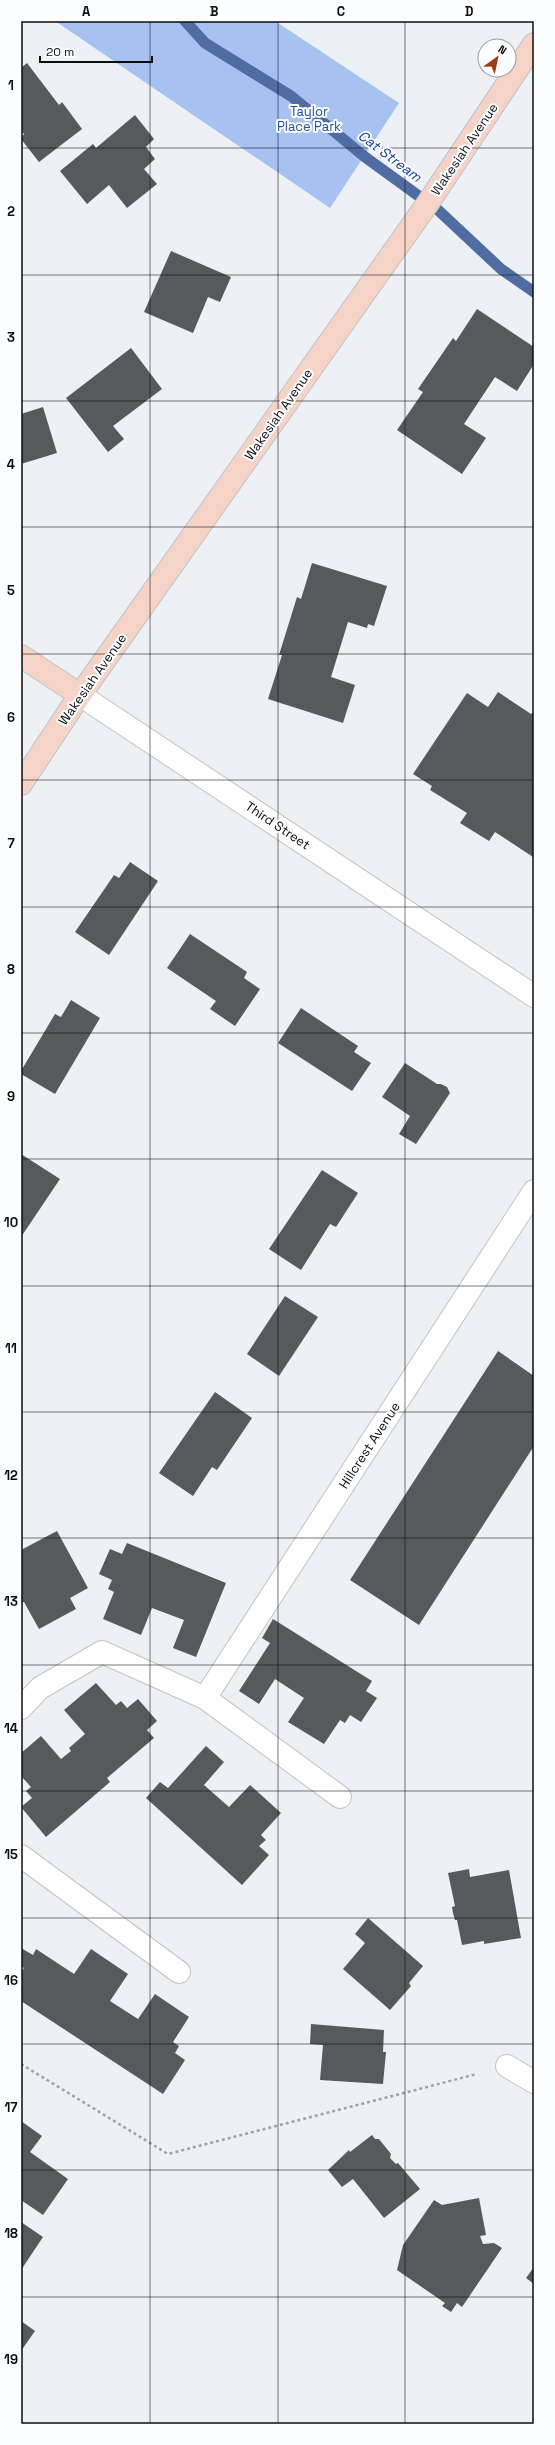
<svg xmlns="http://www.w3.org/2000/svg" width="555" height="2445" viewBox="0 0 555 2445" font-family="'Space Grotesk',sans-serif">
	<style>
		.green { fill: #a7c2f0 }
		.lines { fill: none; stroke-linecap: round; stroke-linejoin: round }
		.stream { stroke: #4f6da2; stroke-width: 11 }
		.building { fill: #57595d }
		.service-casing { stroke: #c1c4c8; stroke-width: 24 }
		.minor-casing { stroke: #c1c4c8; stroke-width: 24 }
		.tertiary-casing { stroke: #c1c4c8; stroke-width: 24 }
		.secondary-casing { stroke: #c1c4c8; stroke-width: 24 }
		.path { stroke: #a0a2a5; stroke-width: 2.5; stroke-dasharray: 3 3; stroke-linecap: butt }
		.service { stroke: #fff; stroke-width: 22 }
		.minor { stroke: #fff; stroke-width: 22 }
		.tertiary { stroke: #fff; stroke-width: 22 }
		.secondary { stroke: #f6d3c7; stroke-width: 22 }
		.grid { fill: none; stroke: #0c0d0e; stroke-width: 1; stroke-opacity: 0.55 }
		.labels { text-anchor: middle; stroke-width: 4; stroke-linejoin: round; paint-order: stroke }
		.park-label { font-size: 13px; fill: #224fa8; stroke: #fcfdff }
		.street-label { font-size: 13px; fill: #0c0d0e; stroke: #fcfdff }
		.water-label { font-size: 14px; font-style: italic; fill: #134098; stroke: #fcfdff }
		.neatline { fill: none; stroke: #0c0d0e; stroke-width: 1.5 }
		.grid-label { font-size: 13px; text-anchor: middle; font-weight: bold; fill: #0c0d0e }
	</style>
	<rect width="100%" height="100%" fill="#edf0f4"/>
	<path class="green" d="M 55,21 L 275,21 L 399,103 L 330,208 Z"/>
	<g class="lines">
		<path class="stream" d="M 185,21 L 205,43 L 291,96 L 365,157 L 438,210 L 501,269 L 534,292"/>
	</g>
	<g class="building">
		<path d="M 27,63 L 59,105 L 62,102 L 82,129 L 39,162 L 21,139 L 24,134 L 21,130 L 21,68 Z"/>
		<path d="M 135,115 L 154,139 L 146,147 L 155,159 L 144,169 L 157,184 L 127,208 L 109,185 L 87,204 L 60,171 L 93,144 L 96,148 Z"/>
		<path d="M 171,251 L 231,277 L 220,302 L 208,297 L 193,333 L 144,312 Z"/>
		<path d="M 477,309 L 534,347 L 534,364 L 517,391 L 495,377 L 464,424 L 486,438 L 462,474 L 397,430 L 423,392 L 418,389 L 453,338 L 456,341 Z"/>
		<path d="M 131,348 L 162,389 L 113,426 L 124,439 L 108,452 L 66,398 Z"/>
		<path d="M 43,407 L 57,453 L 21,464 L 21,414 Z"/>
		<path d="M 312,563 L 387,586 L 374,626 L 368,624 L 367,628 L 348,622 L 331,677 L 355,685 L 343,723 L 268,699 L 282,655 L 279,655 L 297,597 L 301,599 Z"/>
		<path d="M 498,692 L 531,714 L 534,712 L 533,857 L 495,832 L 489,841 L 460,823 L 467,813 L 430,790 L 432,786 L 413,774 L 467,693 L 488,707 Z"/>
		<path d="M 130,862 L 158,881 L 109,955 L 75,932 L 114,875 L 119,878 Z"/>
		<path d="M 190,934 L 247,972 L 244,978 L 260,989 L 235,1026 L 210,1009 L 216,1001 L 167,968 Z"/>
		<path d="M 71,1000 L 100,1018 L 55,1094 L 21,1074 L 21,1071 L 55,1014 L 61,1017 Z"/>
		<path d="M 301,1008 L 358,1046 L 354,1052 L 371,1063 L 352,1091 L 278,1043 Z"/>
		<path d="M 405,1063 L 437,1084 L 441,1084 L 447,1087 L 450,1093 L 416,1144 L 399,1134 L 410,1116 L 382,1097 Z"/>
		<path d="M 21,1154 L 60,1179 L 21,1237 Z"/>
		<path d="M 322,1170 L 358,1193 L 336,1227 L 330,1224 L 301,1270 L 269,1249 Z"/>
		<path d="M 285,1296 L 318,1317 L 279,1376 L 247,1354 Z"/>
		<path d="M 498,1351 L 534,1376 L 534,1446 L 419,1625 L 350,1580 Z"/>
		<path d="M 215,1392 L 252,1418 L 217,1470 L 212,1467 L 193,1496 L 159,1473 Z"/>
		<path d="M 57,1531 L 88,1588 L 70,1598 L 76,1609 L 39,1629 L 24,1602 L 21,1603 L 21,1550 Z"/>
		<path d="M 127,1543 L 226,1583 L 196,1657 L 173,1648 L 184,1620 L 152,1608 L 141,1635 L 103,1619 L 114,1592 L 108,1589 L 112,1580 L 99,1574 L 110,1549 L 122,1554 Z"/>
		<path d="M 273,1619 L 372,1681 L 366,1691 L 377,1698 L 361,1722 L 350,1715 L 345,1723 L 340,1720 L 324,1744 L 288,1722 L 304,1698 L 275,1679 L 259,1704 L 239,1691 L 270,1643 L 262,1638 Z"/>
		<path d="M 96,1683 L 116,1705 L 121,1701 L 127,1708 L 138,1699 L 157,1721 L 147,1730 L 154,1738 L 107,1778 L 110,1782 L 46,1837 L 21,1807 L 32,1798 L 26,1791 L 31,1787 L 21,1776 L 21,1753 L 41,1736 L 61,1759 L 71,1751 L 69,1748 L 85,1734 L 64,1710 Z"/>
		<path d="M 206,1746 L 224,1762 L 204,1785 L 229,1807 L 250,1785 L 281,1813 L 261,1835 L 266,1840 L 259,1846 L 269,1855 L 242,1885 L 146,1798 L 160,1782 L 168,1788 Z"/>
		<path d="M 469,1869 L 470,1877 L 509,1870 L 521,1938 L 484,1944 L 484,1941 L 462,1945 L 457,1920 L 455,1920 L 453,1913 L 452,1907 L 455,1906 L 448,1873 Z"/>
		<path d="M 368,1918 L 423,1966 L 409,1983 L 411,1986 L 390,2010 L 343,1969 L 365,1943 L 355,1934 Z"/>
		<path d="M 21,1948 L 33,1955 L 36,1949 L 74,1974 L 91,1949 L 128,1974 L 110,2001 L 138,2019 L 155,1994 L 189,2017 L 173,2042 L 179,2046 L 175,2053 L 185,2060 L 163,2094 L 21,2001 L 21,1972 L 24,1968 L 21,1966 Z"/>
		<path d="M 311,2024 L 384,2030 L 383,2052 L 386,2052 L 383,2084 L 320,2080 L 323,2045 L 310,2044 Z"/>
		<path d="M 21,2121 L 42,2136 L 30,2152 L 68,2179 L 43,2215 L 21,2200 Z"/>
		<path d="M 372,2135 L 375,2139 L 379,2139 L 391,2154 L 390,2158 L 396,2164 L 398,2163 L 420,2189 L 384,2218 L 353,2179 L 342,2187 L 328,2170 L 349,2150 L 350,2152 Z"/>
		<path d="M 479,2198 L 486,2235 L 480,2236 L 483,2244 L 494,2243 L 502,2248 L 462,2307 L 457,2303 L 451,2312 L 442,2306 L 445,2303 L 397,2270 L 403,2245 L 434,2200 L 442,2205 Z"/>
		<path d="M 21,2222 L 43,2237 L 21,2270 Z"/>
		<path d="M 534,2267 L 534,2284 L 526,2278 Z"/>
		<path d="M 21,2321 L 35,2331 L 21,2351 Z"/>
	</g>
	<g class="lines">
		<g class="service-casing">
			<g id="service">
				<path d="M 21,1708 L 40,1688 L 102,1652 L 205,1698 L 340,1797"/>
				<path d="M 21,1856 L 179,1972"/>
			</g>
		</g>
		<g class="minor-casing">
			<g id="minor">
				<path d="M 205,1698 L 534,1191"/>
				<path d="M 507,2066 L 534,2082"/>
			</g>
		</g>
		<g class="tertiary-casing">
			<path id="tertiary" d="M 80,695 L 534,996"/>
		</g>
		<g class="secondary-casing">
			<g id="secondary">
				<path d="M 21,656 L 80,695"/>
				<path d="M 21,784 L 80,695 L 428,203 L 534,44"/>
			</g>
		</g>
		<path class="path" d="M 21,2064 L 168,2154 L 477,2074"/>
		<use href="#service" class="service"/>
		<use href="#minor" class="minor"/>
		<use href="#tertiary" class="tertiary"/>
		<use href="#secondary" class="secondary"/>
	</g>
	<path class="grid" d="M 150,21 L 150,2424M 278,21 L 278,2424M 405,21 L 405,2424M 21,148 L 534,148M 21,275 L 534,275M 21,401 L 534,401M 21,527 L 534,527M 21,654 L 534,654M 21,780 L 534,780M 21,907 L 534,907M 21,1033 L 534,1033M 21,1159 L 534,1159M 21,1286 L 534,1286M 21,1412 L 534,1412M 21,1538 L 534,1538M 21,1665 L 534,1665M 21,1791 L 534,1791M 21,1918 L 534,1918M 21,2044 L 534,2044M 21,2170 L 534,2170M 21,2297 L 534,2297"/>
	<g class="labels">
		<g class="park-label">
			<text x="309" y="116">Taylor<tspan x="309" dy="15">Place Park</tspan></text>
		</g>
		<g class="street-label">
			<text transform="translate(464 149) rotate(-56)" y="5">Wakesiah Avenue</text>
			<text transform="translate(278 414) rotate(-55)" y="5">Wakesiah Avenue</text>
			<text transform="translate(92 679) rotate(-55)" y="5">Wakesiah Avenue</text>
			<text transform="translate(278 825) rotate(34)" y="5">Third Street</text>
			<text transform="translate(369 1445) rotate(-57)" y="5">Hillcrest Avenue</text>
		</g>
		<g class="water-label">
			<text transform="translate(390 156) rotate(37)" y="5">Cat Stream</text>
		</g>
	</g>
	<rect width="555" height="2445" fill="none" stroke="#fcfdff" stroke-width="44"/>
	<g transform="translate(497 58) rotate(33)"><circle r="19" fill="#fcfdff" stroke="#9c9d9f"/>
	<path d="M0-3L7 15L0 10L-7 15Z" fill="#a03a13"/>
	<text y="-6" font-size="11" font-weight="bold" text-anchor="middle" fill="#0c0d0e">N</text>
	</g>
	<path d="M40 56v6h112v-6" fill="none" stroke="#0c0d0e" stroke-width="2"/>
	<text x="46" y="56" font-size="12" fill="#0c0d0e" stroke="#fcfdff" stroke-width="3" paint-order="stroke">20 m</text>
	<rect x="22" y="22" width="511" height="2401" class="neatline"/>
	<g class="grid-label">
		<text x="86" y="16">A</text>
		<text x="214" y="16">B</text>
		<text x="341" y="16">C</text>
		<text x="469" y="16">D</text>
		<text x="11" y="90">1</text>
		<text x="11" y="216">2</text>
		<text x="11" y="342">3</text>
		<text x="11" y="469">4</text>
		<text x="11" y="595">5</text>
		<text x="11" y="722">6</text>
		<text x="11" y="848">7</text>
		<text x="11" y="974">8</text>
		<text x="11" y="1101">9</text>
		<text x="11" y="1227">10</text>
		<text x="11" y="1353">11</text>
		<text x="11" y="1480">12</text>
		<text x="11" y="1606">13</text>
		<text x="11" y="1733">14</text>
		<text x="11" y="1859">15</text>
		<text x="11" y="1985">16</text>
		<text x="11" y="2112">17</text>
		<text x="11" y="2238">18</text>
		<text x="11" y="2364">19</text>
	</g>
</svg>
